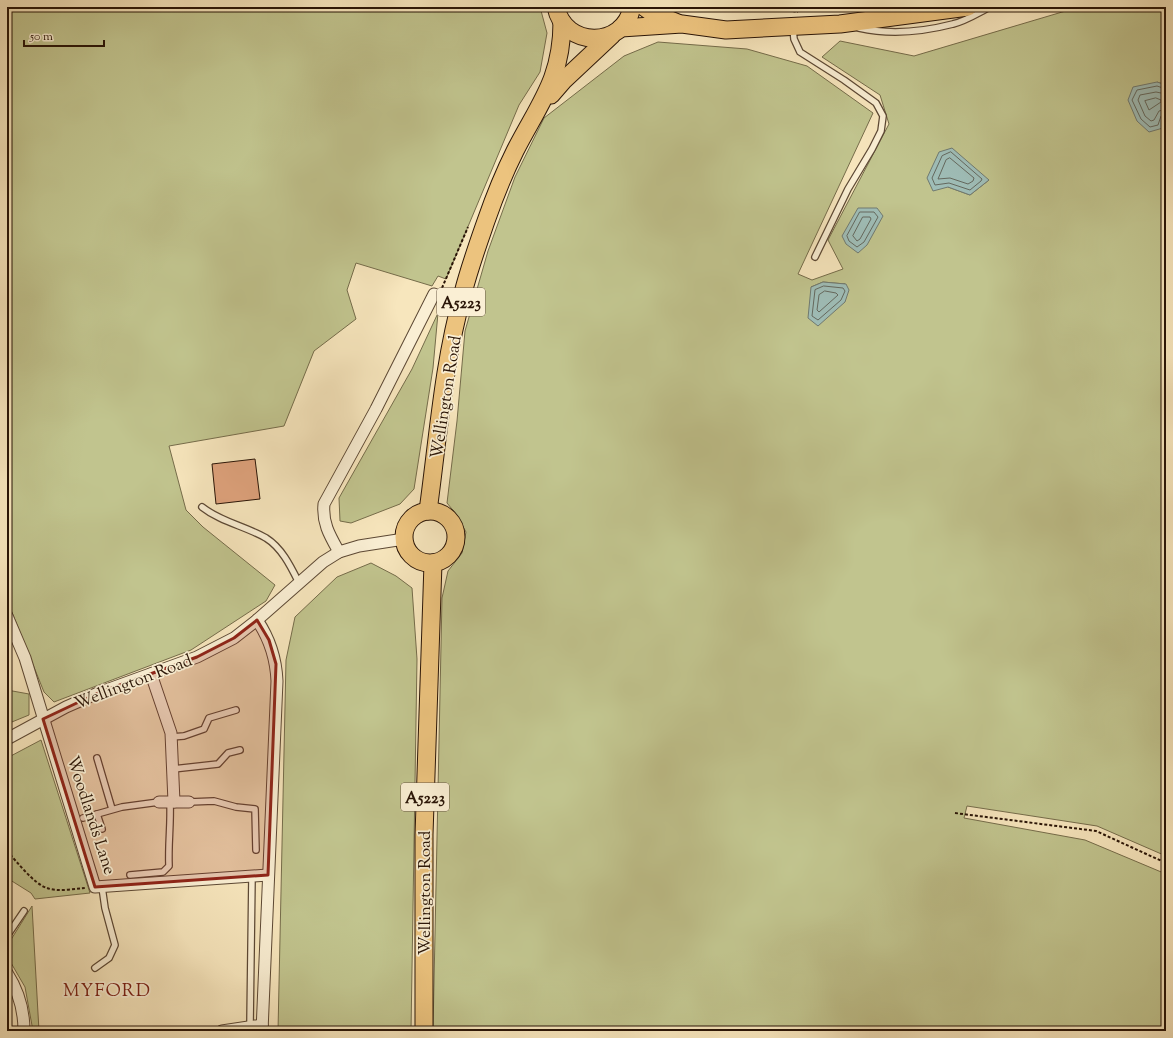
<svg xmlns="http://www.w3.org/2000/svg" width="1173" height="1038" viewBox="0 0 1173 1038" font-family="'Sorts Mill Goudy',serif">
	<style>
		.green { fill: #c1c48e; stroke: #756c4a; fill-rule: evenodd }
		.water { fill: #9fbeb8; stroke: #707a71 }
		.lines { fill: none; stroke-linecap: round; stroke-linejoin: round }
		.shore { stroke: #64695f; stroke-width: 1 }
		.building { fill: #dea27c; stroke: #291406 }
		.service-casing { stroke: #5c4834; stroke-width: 8 }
		.minor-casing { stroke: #5c4834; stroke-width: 13 }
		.primary-casing { stroke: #291406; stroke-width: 19 }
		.path { stroke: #291406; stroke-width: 2; stroke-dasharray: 3 2; stroke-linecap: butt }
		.service { stroke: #faefd4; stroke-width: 5.5 }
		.minor { stroke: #faefd4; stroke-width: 11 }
		.primary { stroke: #ecc37e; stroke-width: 17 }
		.marked { fill: #8f2418; fill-opacity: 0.2; stroke: #8f2418; stroke-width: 3; stroke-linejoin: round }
		.labels { text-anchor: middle; stroke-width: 3.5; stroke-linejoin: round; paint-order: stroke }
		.shield { fill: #faefd4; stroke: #685644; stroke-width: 1 }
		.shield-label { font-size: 16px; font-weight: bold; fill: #291406 }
		.street-label { font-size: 17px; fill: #291406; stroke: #faefd4 }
		.neighbourhood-label { font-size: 18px; letter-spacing: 1px; fill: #7a1f14; stroke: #faefd4 }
	</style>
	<rect width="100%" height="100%" fill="#f7e6bd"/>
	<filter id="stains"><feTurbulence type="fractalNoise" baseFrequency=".005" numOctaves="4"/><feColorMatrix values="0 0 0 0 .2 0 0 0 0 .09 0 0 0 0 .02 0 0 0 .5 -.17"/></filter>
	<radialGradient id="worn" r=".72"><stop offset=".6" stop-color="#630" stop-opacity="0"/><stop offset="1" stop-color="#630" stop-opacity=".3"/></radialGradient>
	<g class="green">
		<path d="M 7,7 L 540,7 L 547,33 L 540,72 L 519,105 L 446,279 L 438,276 L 432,286 L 356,263 L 347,290 L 356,319 L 314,351 L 284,426 L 169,446 L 186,510 L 203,527 L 275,585 L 266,601 L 191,650 L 54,702 L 44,692 L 7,600 Z"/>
		<path d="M 809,7 L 872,7 L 856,9 Z"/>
		<path d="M 1079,7 L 1166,7 L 1166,85 L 1157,82 L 1163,128 L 1166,107 L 1166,856 L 1097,826 L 967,806 L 964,818 L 1085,840 L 1166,874 L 1166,1031 L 433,1031 L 442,598 L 448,571 L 462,553 L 466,532 L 456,514 L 447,503 L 457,421 L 465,331 L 488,251 L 515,177 L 544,118 L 624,56 L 658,42 L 747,49 L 807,66 L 873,113 L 798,274 L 812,280 L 843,269 L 828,240 L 889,124 L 880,95 L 822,57 L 840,41 L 914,56 ZM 989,180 L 970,195 L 948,187 ZM 823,282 L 845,284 L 811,287 Z"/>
		<path d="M 438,313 L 433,368 L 414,489 L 400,504 L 351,523 L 340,521 L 339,498 L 412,369 Z"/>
		<path d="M 371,563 L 396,576 L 412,588 L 417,659 L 411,1031 L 278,1031 L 286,660 L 295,617 L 337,577 Z"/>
		<path d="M 7,690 L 29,694 L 29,715 L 7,724 Z"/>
		<path d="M 41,740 L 90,893 L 35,899 L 31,893 L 7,878 L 7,758 Z"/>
		<path d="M 32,906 L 39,1031 L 33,1031 L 25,987 L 7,956 L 7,946 Z"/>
	</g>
	<g class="water">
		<path d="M 1157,82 L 1166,85 L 1166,107 L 1163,128 L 1149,132 L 1137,121 L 1128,100 L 1133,87 Z"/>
		<path d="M 952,148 L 989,180 L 970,195 L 948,187 L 933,191 L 927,178 L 939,152 Z"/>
		<path d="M 858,208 L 877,208 L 883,216 L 867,245 L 858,253 L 846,244 L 842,236 Z"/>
		<path d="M 823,282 L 846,284 L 849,290 L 845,302 L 818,326 L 808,318 L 811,287 Z"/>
	</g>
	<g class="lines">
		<g class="shore">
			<path d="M 1166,89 L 1157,86 L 1137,90 L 1132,100 L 1141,119 L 1150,127 L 1158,125 L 1161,116 L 1166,114"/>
			<path d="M 1166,94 L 1156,92 L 1140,95 L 1138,100 L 1145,116 L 1151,121 L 1154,120 L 1159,111 L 1166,109"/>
			<path d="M 1156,98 L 1161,100 L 1161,102 L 1149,110 L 1145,101 Z"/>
			<path d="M 951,152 L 982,179 L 981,181 L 970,190 L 949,183 L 935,185 L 932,178 L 942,156 Z"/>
			<path d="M 950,158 L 974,178 L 973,181 L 968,184 L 950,178 L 938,179 L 946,160 Z"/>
			<path d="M 860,212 L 874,212 L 878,217 L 864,242 L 857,247 L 849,241 L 847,236 Z"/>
			<path d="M 863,217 L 870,217 L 871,219 L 860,239 L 857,241 L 853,236 Z"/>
			<path d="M 824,286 L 843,288 L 845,291 L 841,300 L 818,320 L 812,316 L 815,290 Z"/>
			<path d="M 825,291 L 836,293 L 838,295 L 819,312 L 817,310 L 819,295 Z"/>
		</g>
	</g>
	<path class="building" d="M 255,459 L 260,499 L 216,504 L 212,464 Z"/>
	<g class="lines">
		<g class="service-casing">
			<g id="service">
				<path d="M 859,28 C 890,35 922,32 953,24 C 966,21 978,13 990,7"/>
				<path d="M 793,29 L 794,39 L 800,52 L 844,80 L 876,103 L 883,116 L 881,131 L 872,149 L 848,189 L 815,257"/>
				<path d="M 202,507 C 221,522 245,526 266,538 C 282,548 291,567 299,583"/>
				<path d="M 171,737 L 184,736 L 204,729 L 209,718 L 236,710"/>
				<path d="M 97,758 L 112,809"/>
				<path d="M 173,769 L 218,764 L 228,753 L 240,750"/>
				<path d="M 189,802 L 214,801 L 236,807 L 255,809 L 256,850"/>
				<path d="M 97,814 L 102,829"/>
				<path d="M 83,818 L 122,807 L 159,802"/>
				<path d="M 130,875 L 163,872 L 169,866 C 168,844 171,824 170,803"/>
				<path d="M 7,936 L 24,911"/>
				<path d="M 95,968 L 109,958 L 115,945 L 105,908 L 102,887"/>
				<path d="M 250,1025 L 252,876"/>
			</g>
		</g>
		<g class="minor-casing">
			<g id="minor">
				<path d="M 339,552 C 330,536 322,523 324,504 L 376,409 L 434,294"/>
				<path d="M 7,616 L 25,658 L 95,887 L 268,875"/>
				<path d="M 257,620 C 270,639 276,658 277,681 L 262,1031"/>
				<path d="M 151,674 L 171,733 L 174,802"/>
				<path d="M 7,739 L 66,707 L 98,693 L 197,657 L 234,638 L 257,620 L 323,562 L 339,552 L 359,546 L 404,539"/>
				<path d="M 159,802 L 189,802"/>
				<path d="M 7,973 C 18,990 24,1011 24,1031"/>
				<path d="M 222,1031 L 262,1025"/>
			</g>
		</g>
		<g class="primary-casing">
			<g id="primary">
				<path d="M 556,7 C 564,48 624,49 632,7"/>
				<path d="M 644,7 L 651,12 L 678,23"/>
				<path d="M 621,28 L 682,24 L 726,30 L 840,24 L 968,7"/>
				<path d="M 551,95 L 564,80 L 612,35"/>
				<path d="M 428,511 C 438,439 443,364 463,293 C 469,269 478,244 486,221 C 494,198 504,173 515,151 C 539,104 562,79 562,22"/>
				<circle cx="430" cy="537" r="26"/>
				<path d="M 424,1031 L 424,835 L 433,563"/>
			</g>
		</g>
		<g class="path">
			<path d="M 773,7 L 798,12"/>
			<path d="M 442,288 L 468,227"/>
			<path d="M 955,813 L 1096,831 L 1166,863"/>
			<path d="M 7,851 C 17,862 34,884 47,888 C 58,892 73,889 85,888"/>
		</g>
		<use href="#service" class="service"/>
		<use href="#minor" class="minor"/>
		<use href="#primary" class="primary"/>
	</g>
	<path class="marked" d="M 257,620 L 269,640 L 276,664 L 268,875 L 95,887 L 43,719 L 98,693 L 197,657 L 234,638 Z"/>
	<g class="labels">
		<g class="shield">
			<rect x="437" y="288" width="48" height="28" rx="3"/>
			<rect x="401" y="783" width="48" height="28" rx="3"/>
		</g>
		<g class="shield-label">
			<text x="461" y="308">A5223</text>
			<text x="425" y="803">A5223</text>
		</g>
		<g class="street-label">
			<text transform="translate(445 397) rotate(-81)" y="6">Wellington Road</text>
			<text transform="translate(133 681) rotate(-21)" y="6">Wellington Road</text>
			<text transform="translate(92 815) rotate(72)" y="6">Woodlands Lane</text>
			<text transform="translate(424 893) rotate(-90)" y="6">Wellington Road</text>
		</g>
		<g class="neighbourhood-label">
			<text x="107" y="996">MYFORD</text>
		</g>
	</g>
	<rect width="1173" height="1038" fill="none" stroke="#f7e6bd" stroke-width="24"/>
	<rect x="8" y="8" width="1157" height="1022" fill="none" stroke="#291406" stroke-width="2"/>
	<rect x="12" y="12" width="1149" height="1014" fill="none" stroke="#291406"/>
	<path d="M24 40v6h80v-6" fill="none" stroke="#291406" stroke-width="2"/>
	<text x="30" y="40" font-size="12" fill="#291406" stroke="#faefd4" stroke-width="3" paint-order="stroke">50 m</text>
	<rect width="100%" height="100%" filter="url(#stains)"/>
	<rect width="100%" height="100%" fill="url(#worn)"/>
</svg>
